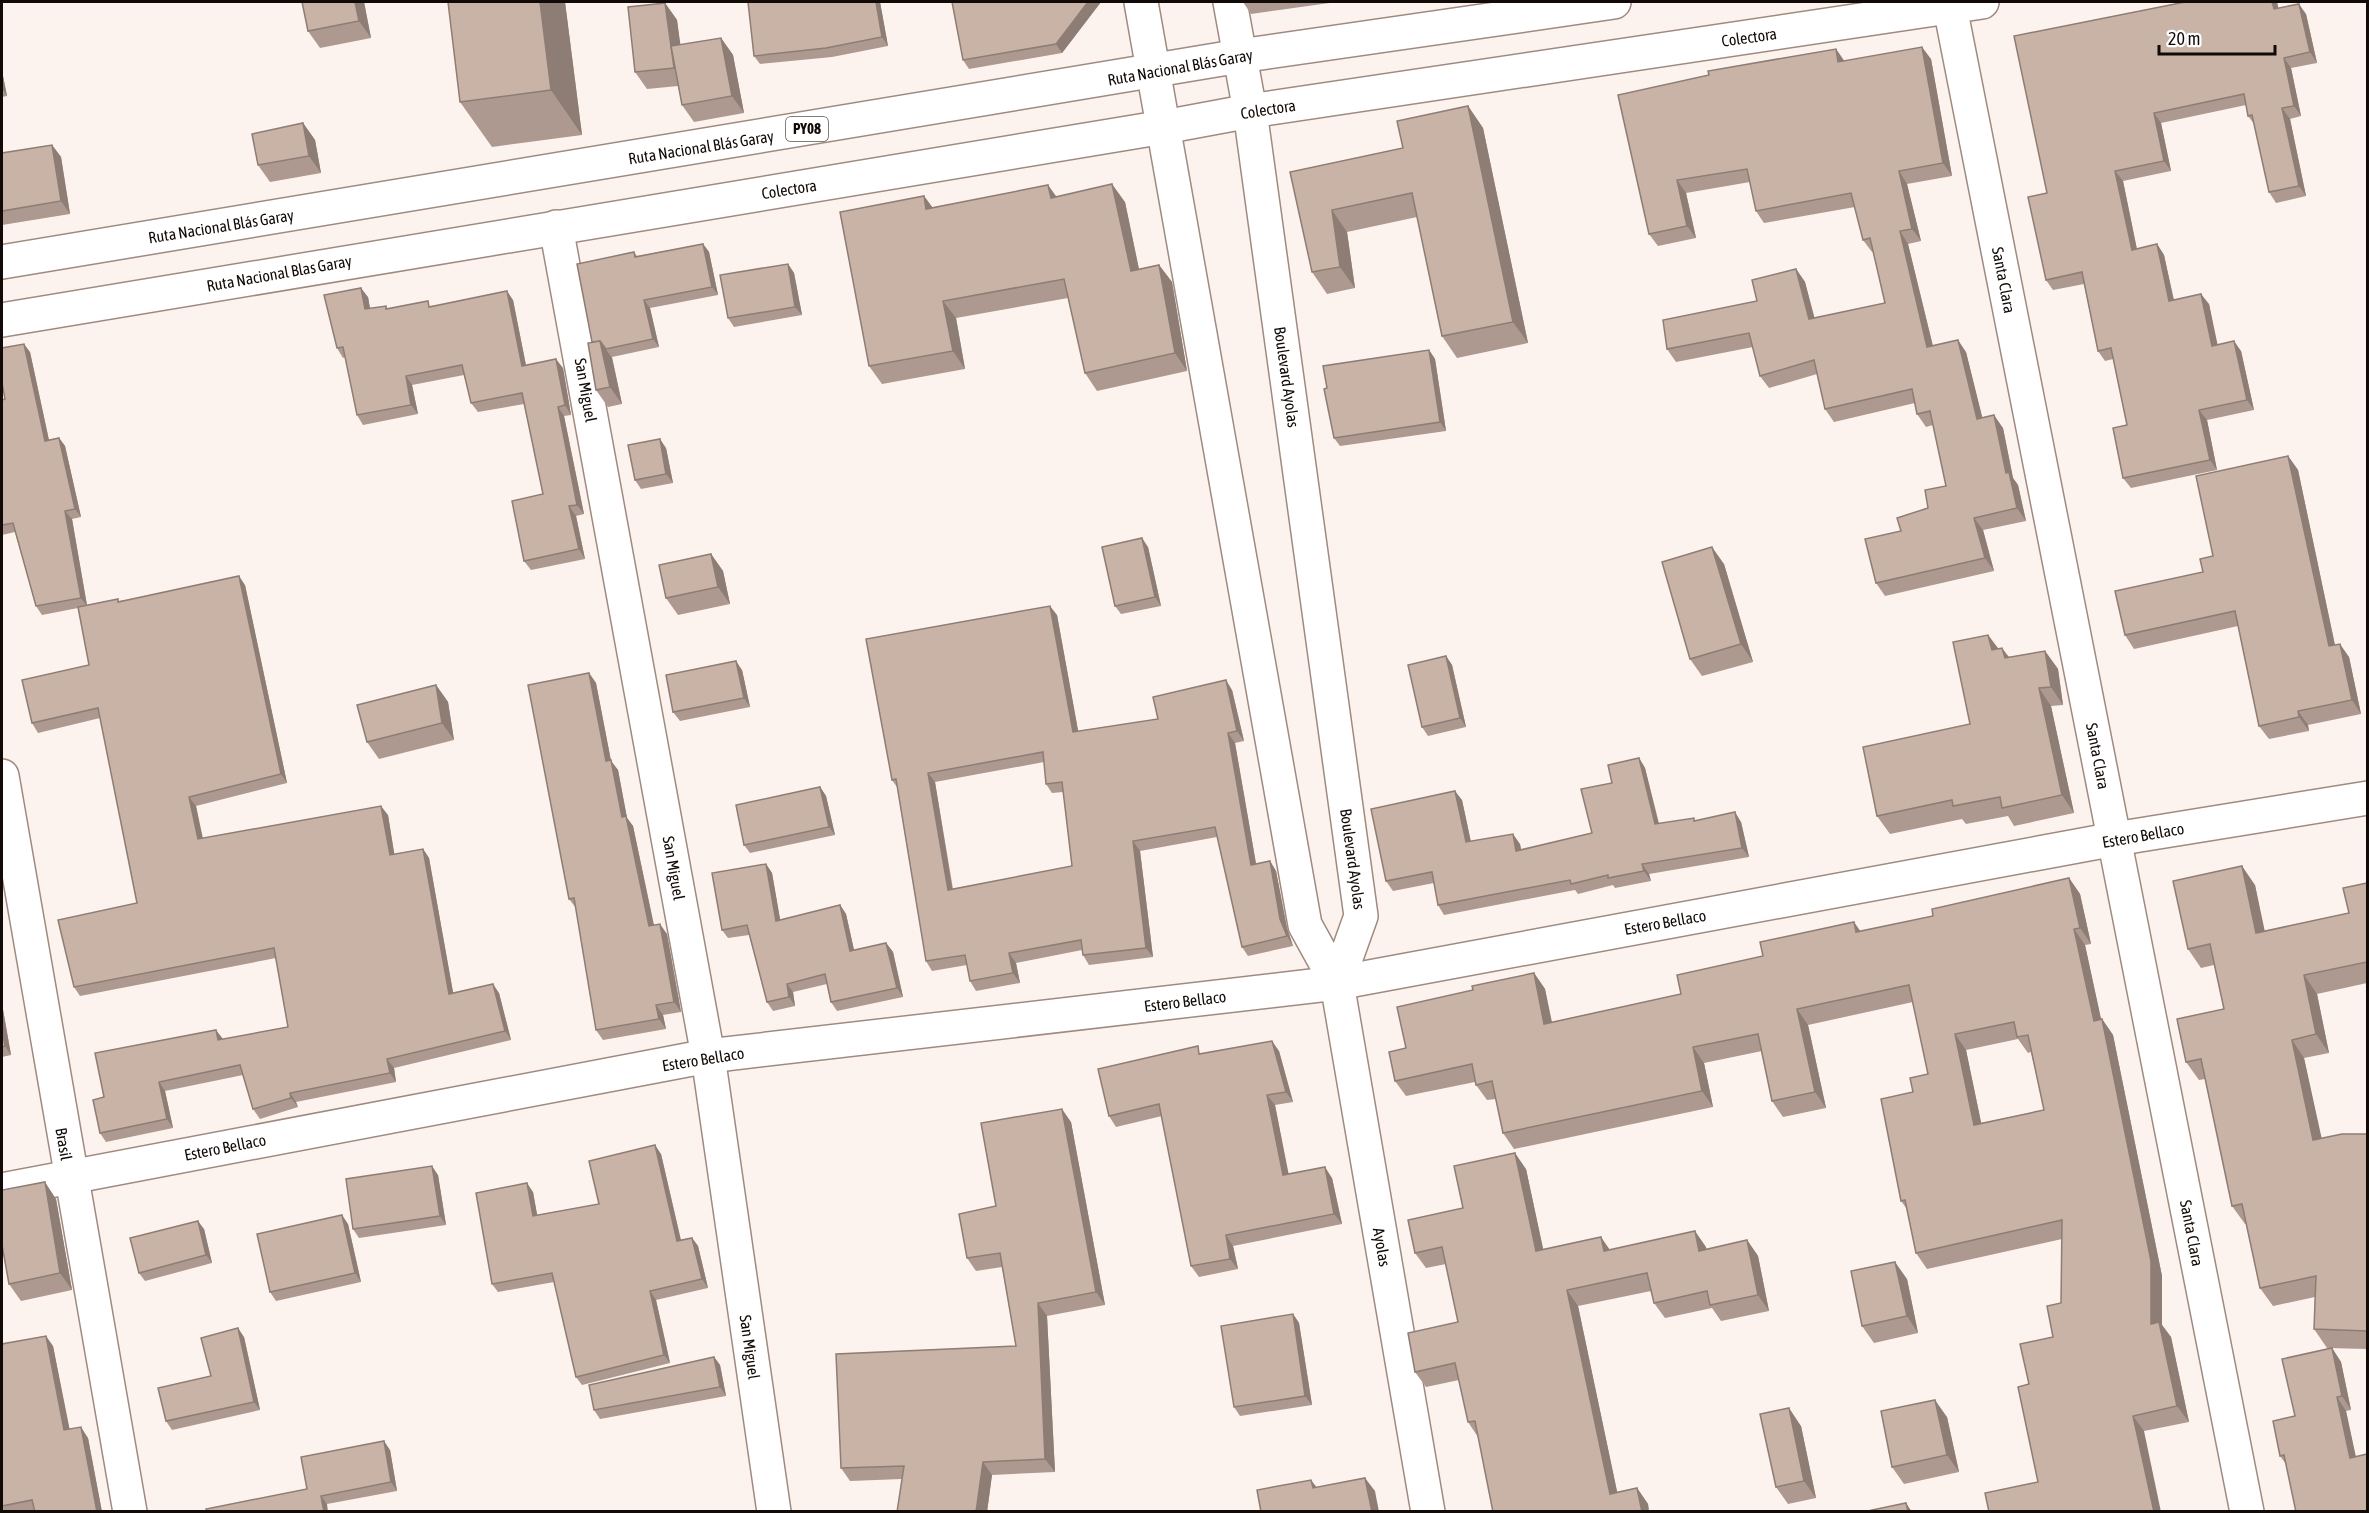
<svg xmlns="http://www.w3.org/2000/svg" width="2369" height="1513" viewBox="0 0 2369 1513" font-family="'Asap Condensed',sans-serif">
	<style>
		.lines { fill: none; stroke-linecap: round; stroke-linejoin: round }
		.street-casing { stroke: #a08a7f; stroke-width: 36 }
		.secondary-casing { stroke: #a08a7f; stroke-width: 36 }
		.highway-casing { stroke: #a08a7f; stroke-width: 36 }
		.street { stroke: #fff; stroke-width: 33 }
		.secondary { stroke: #fff; stroke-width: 33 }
		.highway { stroke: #fff; stroke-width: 33 }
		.wall { fill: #ad998f; fill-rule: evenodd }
		.shaded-wall { fill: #8d7d74 }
		.building { fill: #c9b2a6; stroke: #8d7d74; stroke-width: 1.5; fill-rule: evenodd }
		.labels { text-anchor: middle; stroke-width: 4.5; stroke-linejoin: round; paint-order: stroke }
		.shield { fill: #fff; stroke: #585451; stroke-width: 1.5 }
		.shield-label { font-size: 15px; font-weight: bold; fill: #110a06 }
		.street-label { font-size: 16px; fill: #110a06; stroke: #fff }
	</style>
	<rect width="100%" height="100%" fill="#fdf3ee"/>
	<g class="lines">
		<g class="street-casing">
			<g id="street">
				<path d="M 1949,2 L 2247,1512"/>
				<path d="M 556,227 L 708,1056 L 774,1512"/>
				<path d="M 2,776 L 130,1512"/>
				<path d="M 2,1190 L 708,1056 L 1337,983 L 2115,839 L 2368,798"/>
			</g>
		</g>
		<g class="secondary-casing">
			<g id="secondary">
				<path d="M 1141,2 L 1305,925 L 1337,983 L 1428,1512"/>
				<path d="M 1230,2 L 1250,111 L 1361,916 L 1337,983"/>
				<path d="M 2,320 L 1164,127 L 1250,111 L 1982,2"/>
			</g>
		</g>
		<g class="highway-casing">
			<path id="highway" d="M 2,262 L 1240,56 L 1614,2"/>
		</g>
		<use href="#street" class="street"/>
		<use href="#secondary" class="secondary"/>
		<use href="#highway" class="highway"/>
	</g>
	<g class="wall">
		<path d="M 364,2 L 371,38 L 320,48 L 308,31 Z"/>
		<path d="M 565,2 L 582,135 L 492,147 L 460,102 Z"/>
		<path d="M 748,2 L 880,2 L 888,46 L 832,57 L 760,64 L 754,56 Z"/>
		<path d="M 952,2 L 1101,2 L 1062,53 L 969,69 L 963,60 Z"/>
		<path d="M 1243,2 L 1337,2 L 1251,14 Z"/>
		<path d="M 2185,2 L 2277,2 L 2278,8 L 2306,14 L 2317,63 L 2291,68 L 2301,116 L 2290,119 L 2306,196 L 2276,203 L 2269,192 L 2255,125 L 2248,116 L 2246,105 L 2161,123 L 2171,171 L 2123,181 L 2137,249 L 2157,244 L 2164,255 L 2174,300 L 2209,304 L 2217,345 L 2241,351 L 2254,410 L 2207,420 L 2217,470 L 2131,488 L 2123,478 L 2127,425 L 2113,359 L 2105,361 L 2098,351 L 2084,284 L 2053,290 L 2046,280 L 2047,193 Z"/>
		<path d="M 665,3 L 677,20 L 680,45 L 721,38 L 733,55 L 744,113 L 694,122 L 682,105 L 678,86 L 647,89 L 635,72 Z"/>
		<path d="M 1836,49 L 1844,61 L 1931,59 L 1952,176 L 1907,184 L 1921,241 L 1908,244 L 1933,346 L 1966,352 L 1982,418 L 2003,428 L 2013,478 L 2018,485 L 2026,521 L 1983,530 L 1994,571 L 1885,596 L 1876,583 L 1901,531 L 1928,508 L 1946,486 L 1933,425 L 1926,427 L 1917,414 L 1915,403 L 1834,422 L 1825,409 L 1817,374 L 1769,388 L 1760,376 L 1753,347 L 1676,362 L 1667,349 L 1757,301 L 1796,269 L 1805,282 L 1814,318 L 1885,303 L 1873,252 L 1872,252 L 1863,240 L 1855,207 L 1764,223 L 1756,211 L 1750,182 L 1686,193 L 1696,238 L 1658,246 L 1649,234 L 1618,95 Z"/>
		<path d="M 2,71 L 7,96 L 2,97 Z"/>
		<path d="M 1468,106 L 1483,128 L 1528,343 L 1457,358 L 1442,336 L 1417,217 L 1347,232 L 1355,288 L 1327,294 L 1312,272 L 1290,172 L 1403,148 Z"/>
		<path d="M 303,123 L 315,140 L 321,173 L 270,182 L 258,165 Z"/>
		<path d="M 52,145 L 61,157 L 70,214 L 2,225 L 2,153 Z"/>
		<path d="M 924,196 L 933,208 L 1056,196 L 1125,202 L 1139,269 L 1159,265 L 1172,282 L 1187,371 L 1097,391 L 1085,373 L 1068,298 L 956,318 L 965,369 L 882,384 L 869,366 Z"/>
		<path d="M 703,244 L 709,252 L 718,295 L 650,308 L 659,347 L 612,357 L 622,404 L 608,407 L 596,390 L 592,342 L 634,252 L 637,256 Z"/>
		<path d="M 788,264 L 794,273 L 802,315 L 734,327 L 728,318 Z"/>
		<path d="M 368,297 L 370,309 L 386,306 L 388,309 L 513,300 L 526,365 L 563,368 L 571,415 L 564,416 L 584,514 L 576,516 L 585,559 L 531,570 L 524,561 L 543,494 L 524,404 L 478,412 L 471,403 L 464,375 L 412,385 L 418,414 L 363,425 L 357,415 L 345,357 L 343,358 L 337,348 Z"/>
		<path d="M 1429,350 L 1435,359 L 1446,431 L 1340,446 L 1334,438 L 1327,388 Z"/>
		<path d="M 30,352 L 49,440 L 59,438 L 65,446 L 81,517 L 72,519 L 87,605 L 118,599 L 119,601 L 245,585 L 287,783 L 196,806 L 202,838 L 388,815 L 394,854 L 423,849 L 429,858 L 453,993 L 499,993 L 511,1040 L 394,1068 L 396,1082 L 296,1102 L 298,1107 L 260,1119 L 253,1109 L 243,1075 L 165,1091 L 173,1128 L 106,1142 L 100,1133 L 104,1097 L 223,1039 L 288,1027 L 276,958 L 80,996 L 74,987 L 137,903 L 100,718 L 38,733 L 32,723 L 89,665 L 78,608 L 42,615 L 36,606 L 15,532 L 2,535 L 2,400 L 5,399 Z"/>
		<path d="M 666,448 L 673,483 L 641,489 L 635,480 Z"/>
		<path d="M 2288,456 L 2298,470 L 2335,645 L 2349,657 L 2361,714 L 2308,725 L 2309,731 L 2269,739 L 2259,726 L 2238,626 L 2134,649 L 2125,635 L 2203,572 L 2213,556 Z"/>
		<path d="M 1148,547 L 1161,606 L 1121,614 L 1115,606 Z"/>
		<path d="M 711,554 L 723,571 L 730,604 L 678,615 L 666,598 Z"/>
		<path d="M 1724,564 L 1753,662 L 1702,676 L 1690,659 Z"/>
		<path d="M 1057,615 L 1078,731 L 1158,719 L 1232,690 L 1244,741 L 1235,743 L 1256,864 L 1270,861 L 1276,871 L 1287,928 L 1293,946 L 1248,956 L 1242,947 L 1217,837 L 1140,851 L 1153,957 L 1089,965 L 1083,955 L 1082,950 L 1016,963 L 1020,983 L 976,991 L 970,981 L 967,965 L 932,971 L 926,961 L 897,787 L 892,780 ZM 1044,762 L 1046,784 L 1052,793 L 1063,792 L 1072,866 L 953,889 L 935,782 Z"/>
		<path d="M 1988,635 L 1998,649 L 2009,657 L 2045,651 L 2058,669 L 2063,705 L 2051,706 L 2074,813 L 2014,826 L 2008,816 L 1966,824 L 1962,819 L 1890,834 L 1877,816 L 1970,724 Z"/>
		<path d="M 1446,656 L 1452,665 L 1466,727 L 1428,736 L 1422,727 Z"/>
		<path d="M 742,670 L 750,707 L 680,721 L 673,712 Z"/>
		<path d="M 589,673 L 596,683 L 611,761 L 618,770 L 627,818 L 633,826 L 654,925 L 667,934 L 681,1012 L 663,1015 L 666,1029 L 603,1040 L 596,1030 L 576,908 L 569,899 Z"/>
		<path d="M 436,685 L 448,702 L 454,740 L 379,759 L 367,742 Z"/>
		<path d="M 1639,758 L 1645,768 L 1659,823 L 1695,820 L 1741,822 L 1749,857 L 1649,874 L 1651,881 L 1615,888 L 1613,885 L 1578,894 L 1575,890 L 1444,915 L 1438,905 L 1434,883 L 1393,891 L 1386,881 L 1462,800 L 1471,842 L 1520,844 L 1521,850 L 1592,833 L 1612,783 Z"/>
		<path d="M 820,787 L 826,796 L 835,835 L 750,853 L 744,845 Z"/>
		<path d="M 766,864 L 772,873 L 780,920 L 840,905 L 846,914 L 854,950 L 886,943 L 893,952 L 903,997 L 837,1011 L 831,1002 L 827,984 L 793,992 L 795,1006 L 773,1011 L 767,1002 L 749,935 L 728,938 L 722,930 Z"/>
		<path d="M 2069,878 L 2080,894 L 2091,944 L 2085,945 L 2101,1020 L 2102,1019 L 2113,1035 L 2162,1276 L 2162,1325 L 2171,1337 L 2189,1422 L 2144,1431 L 2038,1482 L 2029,1384 L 2053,1337 L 2061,1303 L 2062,1239 L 1927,1269 L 1916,1253 L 1907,1209 L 1901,1201 L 1913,1092 L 1928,1074 L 1913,1002 L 1808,1025 L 1826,1108 L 1783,1117 L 1772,1101 L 1762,1051 L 1704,1063 L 1713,1107 L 1514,1149 L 1503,1133 L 1496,1099 L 1487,1100 L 1476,1085 L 1475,1082 L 1406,1096 L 1395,1081 L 1406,1048 L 1473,990 L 1534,973 L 1545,989 L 1552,1022 L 1681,994 L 1763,956 L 1860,931 L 1933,916 ZM 2018,1039 L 2028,1053 L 2031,1052 L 2044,1110 L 1981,1123 L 1966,1050 Z"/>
		<path d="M 2367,883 L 2367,983 L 2317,994 L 2329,1053 L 2304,1058 L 2321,1138 L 2367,1134 L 2367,1349 L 2327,1348 L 2314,1329 L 2315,1297 L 2273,1306 L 2260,1288 L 2246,1224 L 2245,1224 L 2232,1206 L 2205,1079 L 2199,1080 L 2186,1062 L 2224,1009 L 2214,965 L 2201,968 L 2188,949 L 2255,885 L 2264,931 L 2349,913 Z"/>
		<path d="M 2,1004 L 11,1055 L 2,1057 Z"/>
		<path d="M 1279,1051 L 1293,1102 L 1275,1105 L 1288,1174 L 1332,1178 L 1342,1224 L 1233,1246 L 1238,1269 L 1199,1277 L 1191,1266 L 1162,1116 L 1116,1127 L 1109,1116 L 1203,1054 Z"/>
		<path d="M 1071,1122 L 1105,1305 L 1047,1316 L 1055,1472 L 992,1475 L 987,1512 L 897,1512 L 902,1479 L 850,1481 L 841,1468 L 1016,1346 L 1002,1267 L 976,1271 L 967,1258 L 996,1206 Z"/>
		<path d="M 661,1154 L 681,1240 L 692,1238 L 698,1246 L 708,1288 L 656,1300 L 670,1363 L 582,1385 L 576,1377 L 554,1282 L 498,1292 L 492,1284 L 533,1192 L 537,1215 L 599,1204 Z"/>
		<path d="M 1526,1169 L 1543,1249 L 1609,1250 L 1706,1247 L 1706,1249 L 1747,1240 L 1758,1256 L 1769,1311 L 1721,1321 L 1712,1308 L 1665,1318 L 1654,1303 L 1651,1291 L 1578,1306 L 1617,1492 L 1637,1488 L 1648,1504 L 1649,1512 L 1478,1437 L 1468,1422 L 1459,1380 L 1426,1387 L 1415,1372 L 1458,1322 L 1446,1264 L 1426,1268 L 1415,1253 L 1463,1208 Z"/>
		<path d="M 438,1175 L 446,1225 L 359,1238 L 353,1229 Z"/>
		<path d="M 2,1190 L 56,1199 L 72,1290 L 21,1301 L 9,1284 L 3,1251 L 2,1251 Z"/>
		<path d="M 348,1224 L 361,1282 L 276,1301 L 270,1292 Z"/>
		<path d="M 204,1229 L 212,1263 L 145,1281 L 139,1273 Z"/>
		<path d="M 1907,1279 L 1918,1333 L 1874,1343 L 1862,1326 Z"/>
		<path d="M 1293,1314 L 1299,1323 L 1312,1405 L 1240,1416 L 1234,1407 Z"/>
		<path d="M 244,1337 L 260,1410 L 172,1430 L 166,1421 L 211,1376 Z"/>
		<path d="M 2,1344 L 53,1346 L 69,1429 L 88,1438 L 102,1512 L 2,1512 Z"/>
		<path d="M 2332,1348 L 2341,1362 L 2351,1410 L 2346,1411 L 2367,1512 L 2286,1464 L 2280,1456 Z"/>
		<path d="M 714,1357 L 720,1365 L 726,1396 L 600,1419 L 594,1410 Z"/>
		<path d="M 1947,1417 L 1959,1472 L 1904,1484 L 1892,1467 Z"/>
		<path d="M 1801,1426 L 1816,1498 L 1788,1504 L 1776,1487 Z"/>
		<path d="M 390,1450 L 397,1491 L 327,1504 L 307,1489 Z"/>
	</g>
	<g class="shaded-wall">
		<path d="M 355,2 L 364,2 L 371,38 L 359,21 Z"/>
		<path d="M 540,2 L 565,2 L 582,135 L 551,90 Z"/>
		<path d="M 876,2 L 880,2 L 888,46 L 882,37 Z"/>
		<path d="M 1088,2 L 1101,2 L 1062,53 L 1056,44 Z"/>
		<path d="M 2272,2 L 2277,2 L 2281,20 L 2274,9 Z"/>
		<path d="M 665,3 L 677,20 L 686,85 L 674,68 Z"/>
		<path d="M 2299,4 L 2306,14 L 2317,63 L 2310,52 Z"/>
		<path d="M 721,38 L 733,55 L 744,113 L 732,96 Z"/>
		<path d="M 1922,47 L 1931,59 L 1952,176 L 1943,163 Z"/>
		<path d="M 1836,49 L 1845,62 L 1838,62 Z"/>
		<path d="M 2284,58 L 2291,68 L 2301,116 L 2294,106 Z"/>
		<path d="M 2,71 L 7,96 L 2,88 Z"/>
		<path d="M 1468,106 L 1483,128 L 1528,343 L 1513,322 Z"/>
		<path d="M 2282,108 L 2290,119 L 2306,196 L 2299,186 Z"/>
		<path d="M 2154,113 L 2161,123 L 2171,171 L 2164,161 Z"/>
		<path d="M 303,123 L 315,140 L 321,173 L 309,156 Z"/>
		<path d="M 52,145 L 61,157 L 70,214 L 61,201 Z"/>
		<path d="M 1899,171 L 1907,184 L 1921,241 L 1912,229 Z"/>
		<path d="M 2115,171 L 2123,181 L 2139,260 L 2132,250 Z"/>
		<path d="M 1677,180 L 1686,193 L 1696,238 L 1687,226 Z"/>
		<path d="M 1112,184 L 1125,202 L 1143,289 L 1131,271 Z"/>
		<path d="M 1048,185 L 1061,203 L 1051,198 Z"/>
		<path d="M 924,196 L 937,214 L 926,209 Z"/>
		<path d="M 1332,210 L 1347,232 L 1355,288 L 1340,267 Z"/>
		<path d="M 1900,231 L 1908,244 L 1936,359 L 1927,347 Z"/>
		<path d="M 703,244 L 709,252 L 718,295 L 712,287 Z"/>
		<path d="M 2157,244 L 2164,255 L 2176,311 L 2169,301 Z"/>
		<path d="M 788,264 L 794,273 L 802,315 L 795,307 Z"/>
		<path d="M 1159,265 L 1172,282 L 1187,371 L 1175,353 Z"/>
		<path d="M 1796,269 L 1805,282 L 1818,331 L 1809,319 Z"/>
		<path d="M 361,288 L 368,297 L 372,319 L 365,309 Z"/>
		<path d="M 507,291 L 513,300 L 528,376 L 522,366 Z"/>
		<path d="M 2201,294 L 2209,304 L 2220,356 L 2212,346 Z"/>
		<path d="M 644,300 L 650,308 L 659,347 L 653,339 Z"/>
		<path d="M 943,301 L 956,318 L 965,369 L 953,351 Z"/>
		<path d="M 1958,340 L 1966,352 L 1986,432 L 1977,419 Z"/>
		<path d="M 600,341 L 612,358 L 622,404 L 610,387 Z"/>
		<path d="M 2234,341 L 2241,351 L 2254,410 L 2247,400 Z"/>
		<path d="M 24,344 L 30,352 L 51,450 L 45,441 Z"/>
		<path d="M 1429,350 L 1435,359 L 1446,431 L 1440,422 Z"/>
		<path d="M 556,359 L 563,368 L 571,415 L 565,405 Z"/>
		<path d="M 406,376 L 412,385 L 418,414 L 411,405 Z"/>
		<path d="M 558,407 L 564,416 L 584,514 L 577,505 Z"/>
		<path d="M 2199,410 L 2207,420 L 2217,470 L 2210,460 Z"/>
		<path d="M 1994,415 L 2003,428 L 2013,478 L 2018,485 L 2026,521 L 2017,508 L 2006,473 Z"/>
		<path d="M 59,438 L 65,446 L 81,517 L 75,509 Z"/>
		<path d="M 660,439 L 666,448 L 673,483 L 666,474 Z"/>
		<path d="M 2288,456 L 2298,470 L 2338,660 L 2329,646 Z"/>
		<path d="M 569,506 L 576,516 L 585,559 L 579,549 Z"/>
		<path d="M 65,511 L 72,519 L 87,606 L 81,598 Z"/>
		<path d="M 1974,518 L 1983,530 L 1994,571 L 1985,558 Z"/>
		<path d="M 1142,538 L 1148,547 L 1161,606 L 1155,597 Z"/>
		<path d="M 1712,547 L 1724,564 L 1753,662 L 1741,644 Z"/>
		<path d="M 711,554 L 723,571 L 730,604 L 718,587 Z"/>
		<path d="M 239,576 L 245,585 L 287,783 L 281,774 Z"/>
		<path d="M 1050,606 L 1057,615 L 1080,741 L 1073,732 Z"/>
		<path d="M 1988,635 L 2001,652 L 1992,650 Z"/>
		<path d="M 2340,644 L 2349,657 L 2361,714 L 2352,700 Z"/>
		<path d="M 2002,648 L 2015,665 L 2005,658 Z"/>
		<path d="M 2045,651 L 2058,669 L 2063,705 L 2051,687 Z"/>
		<path d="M 1446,656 L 1452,665 L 1466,727 L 1460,718 Z"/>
		<path d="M 736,661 L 742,670 L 750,707 L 744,698 Z"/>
		<path d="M 589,673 L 596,683 L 611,761 L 618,770 L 627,818 L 633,826 L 656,936 L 649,926 L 622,817 L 606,761 Z"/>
		<path d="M 1226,680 L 1232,690 L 1244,741 L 1237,731 Z"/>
		<path d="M 436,685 L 448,702 L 454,740 L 442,723 Z"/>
		<path d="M 2039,688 L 2051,706 L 2074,813 L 2062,795 Z"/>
		<path d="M 2298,711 L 2308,725 L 2309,731 L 2299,717 Z"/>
		<path d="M 1228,733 L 1235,743 L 1258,875 L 1251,865 Z"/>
		<path d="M 1639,758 L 1645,768 L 1661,834 L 1655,824 Z"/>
		<path d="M 928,773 L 935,782 L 954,900 L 948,890 Z"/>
		<path d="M 820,787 L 826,796 L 835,835 L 829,827 Z"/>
		<path d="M 1455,791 L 1462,800 L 1473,852 L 1466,842 Z"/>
		<path d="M 189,797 L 196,806 L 205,848 L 198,839 Z"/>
		<path d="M 381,806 L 388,815 L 396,864 L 390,855 Z"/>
		<path d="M 1735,812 L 1741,822 L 1749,857 L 1742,848 Z"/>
		<path d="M 1513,834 L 1520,844 L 1523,860 L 1516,851 Z"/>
		<path d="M 1133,841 L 1140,851 L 1153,957 L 1146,948 Z"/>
		<path d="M 423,849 L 429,858 L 455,1003 L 449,994 Z"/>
		<path d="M 1270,861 L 1276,871 L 1287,928 L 1293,946 L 1287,936 L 1280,919 Z"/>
		<path d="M 766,864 L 772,873 L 782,930 L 776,921 Z"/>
		<path d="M 1642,864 L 1649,874 L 1651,881 L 1644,871 Z"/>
		<path d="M 2242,866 L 2255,885 L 2269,951 L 2256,933 Z"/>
		<path d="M 2069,878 L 2080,894 L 2091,944 L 2080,928 Z"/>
		<path d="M 840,905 L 846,914 L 856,959 L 850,951 Z"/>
		<path d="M 1854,922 L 1865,938 L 1856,932 Z"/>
		<path d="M 660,924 L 667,934 L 681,1012 L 674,1002 Z"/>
		<path d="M 2074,929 L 2085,945 L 2105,1037 L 2094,1021 Z"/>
		<path d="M 886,943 L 893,952 L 903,997 L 897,988 Z"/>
		<path d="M 1009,953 L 1016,963 L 1020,983 L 1013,973 Z"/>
		<path d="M 1534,973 L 1545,989 L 1555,1039 L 1544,1024 Z"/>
		<path d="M 2304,975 L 2317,994 L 2329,1053 L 2316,1034 Z"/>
		<path d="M 493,984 L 499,993 L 511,1040 L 505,1031 Z"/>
		<path d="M 787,984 L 793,992 L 795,1006 L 789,997 Z"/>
		<path d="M 2,1004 L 11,1055 L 5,1046 L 2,1029 Z"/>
		<path d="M 656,1005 L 663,1015 L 666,1029 L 659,1019 Z"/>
		<path d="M 1797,1009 L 1808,1025 L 1826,1108 L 1815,1092 Z"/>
		<path d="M 2102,1019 L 2113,1035 L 2162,1276 L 2162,1325 L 2171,1337 L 2189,1422 L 2177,1406 L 2151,1324 Z"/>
		<path d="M 216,1030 L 223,1039 L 218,1040 Z"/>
		<path d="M 1955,1034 L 1966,1050 L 1985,1141 L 1974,1125 Z"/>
		<path d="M 2292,1040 L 2304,1058 L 2326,1158 L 2313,1140 Z"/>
		<path d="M 1272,1041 L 1279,1051 L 1293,1102 L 1286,1092 Z"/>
		<path d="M 1693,1047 L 1704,1063 L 1713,1107 L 1702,1091 Z"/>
		<path d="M 387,1059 L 394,1068 L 396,1082 L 390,1073 Z"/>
		<path d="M 159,1082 L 165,1091 L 173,1128 L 167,1119 Z"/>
		<path d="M 290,1093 L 296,1102 L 298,1107 L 291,1098 Z"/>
		<path d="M 1267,1095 L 1275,1105 L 1291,1186 L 1283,1175 Z"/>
		<path d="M 1062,1109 L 1071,1122 L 1105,1305 L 1096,1292 Z"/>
		<path d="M 655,1145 L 661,1154 L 683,1250 L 677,1241 Z"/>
		<path d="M 1515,1153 L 1526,1169 L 1547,1267 L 1536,1251 Z"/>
		<path d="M 432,1166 L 438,1175 L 446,1225 L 440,1216 Z"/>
		<path d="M 1325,1167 L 1332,1178 L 1342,1224 L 1334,1214 Z"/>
		<path d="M 45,1182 L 56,1199 L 72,1290 L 60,1273 Z"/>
		<path d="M 527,1183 L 533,1192 L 539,1225 L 533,1216 Z"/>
		<path d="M 342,1215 L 348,1224 L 361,1282 L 355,1273 Z"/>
		<path d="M 198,1221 L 204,1229 L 212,1263 L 206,1255 Z"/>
		<path d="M 1695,1231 L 1706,1247 L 1710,1266 L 1699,1251 Z"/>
		<path d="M 1226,1235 L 1233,1246 L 1238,1269 L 1230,1259 Z"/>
		<path d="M 1601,1237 L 1612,1253 L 1604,1251 Z"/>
		<path d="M 692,1238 L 698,1246 L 708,1288 L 702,1279 Z"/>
		<path d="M 1747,1240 L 1758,1256 L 1769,1311 L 1758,1295 Z"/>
		<path d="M 1895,1262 L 1907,1279 L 1918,1333 L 1907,1316 Z"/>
		<path d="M 1567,1290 L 1578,1306 L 1621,1510 L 1610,1494 Z"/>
		<path d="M 650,1291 L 656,1300 L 670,1363 L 664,1355 Z"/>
		<path d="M 1038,1303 L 1047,1316 L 1055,1472 L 1045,1459 Z"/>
		<path d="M 1293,1314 L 1299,1323 L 1312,1405 L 1305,1396 Z"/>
		<path d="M 238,1328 L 244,1337 L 260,1410 L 254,1402 Z"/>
		<path d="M 46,1336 L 53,1346 L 72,1441 L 64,1430 Z"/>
		<path d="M 2332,1348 L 2341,1362 L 2351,1410 L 2342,1396 Z"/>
		<path d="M 714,1357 L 720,1365 L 726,1396 L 720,1387 Z"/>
		<path d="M 2337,1397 L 2346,1411 L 2359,1471 L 2350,1458 Z"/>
		<path d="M 1935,1400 L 1947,1417 L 1959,1472 L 1947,1455 Z"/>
		<path d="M 1789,1408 L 1801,1426 L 1816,1498 L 1804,1481 Z"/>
		<path d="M 2133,1416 L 2144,1431 L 2161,1512 L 2154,1512 Z"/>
		<path d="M 81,1427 L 88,1438 L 102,1512 L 97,1512 Z"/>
		<path d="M 384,1441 L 390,1450 L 397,1491 L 391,1482 Z"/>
		<path d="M 983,1462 L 992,1475 L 987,1512 L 976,1512 Z"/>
		<path d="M 1365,1478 L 1375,1491 L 1379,1512 L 1372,1512 Z"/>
		<path d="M 1311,1480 L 1321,1493 L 1313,1488 Z"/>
		<path d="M 1637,1488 L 1648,1504 L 1649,1512 L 1642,1512 Z"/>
		<path d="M 321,1496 L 327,1504 L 328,1512 L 324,1512 Z"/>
		<path d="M 1906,1503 L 1912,1512 L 1908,1512 Z"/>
	</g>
	<g class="building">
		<path d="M 302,2 L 355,2 L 359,21 L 308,31 Z"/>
		<path d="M 448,2 L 540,2 L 551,90 L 460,102 Z"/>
		<path d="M 748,2 L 876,2 L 882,37 L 826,48 L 754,56 Z"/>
		<path d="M 952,2 L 1088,2 L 1056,44 L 963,60 Z"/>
		<path d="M 2185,2 L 2272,2 L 2274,9 L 2299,4 L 2310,52 L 2284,58 L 2294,106 L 2282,108 L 2299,186 L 2269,192 L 2252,115 L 2248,116 L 2244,94 L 2154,113 L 2164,161 L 2115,171 L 2132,250 L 2157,244 L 2169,301 L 2201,294 L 2212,346 L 2234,341 L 2247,400 L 2199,410 L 2210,460 L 2123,478 L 2113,428 L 2127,425 L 2111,348 L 2098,351 L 2082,272 L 2046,280 L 2028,197 L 2047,193 L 2014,36 Z"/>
		<path d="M 665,3 L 674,68 L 635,72 L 628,7 Z"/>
		<path d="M 721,38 L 732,96 L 682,105 L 671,46 Z"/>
		<path d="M 1922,47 L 1943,163 L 1899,171 L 1912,229 L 1900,231 L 1927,347 L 1958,340 L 1977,419 L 1994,415 L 2006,473 L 2009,472 L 2017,508 L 1974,518 L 1985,558 L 1876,583 L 1865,539 L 1901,531 L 1897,518 L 1928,508 L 1925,490 L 1946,486 L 1930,411 L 1917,414 L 1912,389 L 1825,409 L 1814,360 L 1760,376 L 1749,333 L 1667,349 L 1663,320 L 1757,301 L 1752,280 L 1796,269 L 1809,319 L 1885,303 L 1870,238 L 1863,240 L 1851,193 L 1756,211 L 1747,169 L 1677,180 L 1687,226 L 1649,234 L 1618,95 L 1709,75 L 1708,71 L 1836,49 L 1838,62 Z"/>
		<path d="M 1468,106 L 1513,322 L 1442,336 L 1412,193 L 1332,210 L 1340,267 L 1312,272 L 1290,172 L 1403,148 L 1397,121 Z"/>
		<path d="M 303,123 L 309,156 L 258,165 L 252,134 Z"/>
		<path d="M 52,145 L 61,201 L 2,211 L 2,153 Z"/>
		<path d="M 1112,184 L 1131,271 L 1159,265 L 1175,353 L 1085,373 L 1064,279 L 943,301 L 953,351 L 869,366 L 840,212 L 924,196 L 926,209 L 1048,185 L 1051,198 Z"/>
		<path d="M 703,244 L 712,287 L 644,300 L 653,339 L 606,349 L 600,341 L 592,342 L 577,264 L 634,252 L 635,257 Z"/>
		<path d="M 788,264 L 795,307 L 728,318 L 720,275 Z"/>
		<path d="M 361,288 L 365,309 L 386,306 L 386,309 L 428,301 L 429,307 L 507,291 L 522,366 L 556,359 L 565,405 L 558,407 L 577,505 L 569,506 L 579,549 L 524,561 L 512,501 L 543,494 L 522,393 L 471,403 L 462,365 L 406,376 L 411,405 L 357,415 L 343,347 L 337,348 L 324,295 Z"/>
		<path d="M 600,341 L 610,387 L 596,390 L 588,343 Z"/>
		<path d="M 24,344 L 45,441 L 59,438 L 75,509 L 65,511 L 81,598 L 36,606 L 13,523 L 2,525 L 2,400 L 5,399 L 2,383 L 2,348 Z"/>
		<path d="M 1429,350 L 1440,422 L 1334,438 L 1324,389 L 1327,388 L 1323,366 Z"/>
		<path d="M 660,439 L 666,474 L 635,480 L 628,445 Z"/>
		<path d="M 2288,456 L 2329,646 L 2340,644 L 2352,700 L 2298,711 L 2299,717 L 2259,726 L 2235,611 L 2125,635 L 2115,591 L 2203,572 L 2200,559 L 2213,556 L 2196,476 Z"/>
		<path d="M 1142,538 L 1155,597 L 1115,606 L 1102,547 Z"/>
		<path d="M 1712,547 L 1741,644 L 1690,659 L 1662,562 Z"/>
		<path d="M 711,554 L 718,587 L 666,598 L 659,565 Z"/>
		<path d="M 239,576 L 281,774 L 189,797 L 198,839 L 381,806 L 390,855 L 423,849 L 449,994 L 493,984 L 505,1031 L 387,1059 L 390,1073 L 290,1093 L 291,1098 L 253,1109 L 240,1065 L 159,1082 L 167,1119 L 100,1133 L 93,1100 L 104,1097 L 95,1053 L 216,1030 L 218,1040 L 288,1027 L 274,948 L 74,987 L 58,920 L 137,903 L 98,708 L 32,723 L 22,680 L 89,665 L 78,607 L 118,599 L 118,602 Z"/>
		<path d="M 1050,606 L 1073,732 L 1158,719 L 1153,697 L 1226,680 L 1237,731 L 1228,733 L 1251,865 L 1270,861 L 1280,919 L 1287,936 L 1242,947 L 1215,827 L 1133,841 L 1146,948 L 1083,955 L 1081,940 L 1009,953 L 1013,973 L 970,981 L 965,955 L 926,961 L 896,779 L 892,780 L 866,639 ZM 1043,752 L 1046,784 L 1062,782 L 1072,866 L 948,890 L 928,773 Z"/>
		<path d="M 1988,635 L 1992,650 L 2002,648 L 2005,658 L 2045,651 L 2051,687 L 2039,688 L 2062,795 L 2002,808 L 2000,797 L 1953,806 L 1952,800 L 1877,816 L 1863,747 L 1970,724 L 1953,642 Z"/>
		<path d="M 1446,656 L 1460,718 L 1422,727 L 1408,665 Z"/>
		<path d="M 736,661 L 744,698 L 673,712 L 666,675 Z"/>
		<path d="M 589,673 L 606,761 L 611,760 L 622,817 L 626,816 L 649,926 L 660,924 L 674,1002 L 656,1005 L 659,1019 L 596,1030 L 574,898 L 569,899 L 528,685 Z"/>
		<path d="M 436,685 L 442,723 L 367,742 L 357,705 Z"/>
		<path d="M 1639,758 L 1655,824 L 1694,818 L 1694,821 L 1735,812 L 1742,848 L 1642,864 L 1644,871 L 1608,878 L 1608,875 L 1571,884 L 1570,880 L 1438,905 L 1432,872 L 1386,881 L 1371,809 L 1455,791 L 1466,842 L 1513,834 L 1516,851 L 1592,833 L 1581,789 L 1612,783 L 1608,765 Z"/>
		<path d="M 820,787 L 829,827 L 744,845 L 736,805 Z"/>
		<path d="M 766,864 L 776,921 L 840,905 L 850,951 L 886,943 L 897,988 L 831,1002 L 825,974 L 787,984 L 789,997 L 767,1002 L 747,925 L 722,930 L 712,873 Z"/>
		<path d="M 2242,866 L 2256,933 L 2349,913 L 2343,888 L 2367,883 L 2367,962 L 2304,975 L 2316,1034 L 2292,1040 L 2313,1140 L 2342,1134 L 2367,1134 L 2367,1331 L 2314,1329 L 2316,1276 L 2260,1288 L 2242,1204 L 2232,1206 L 2201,1059 L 2186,1062 L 2177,1019 L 2224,1009 L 2210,944 L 2188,949 L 2173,881 Z"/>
		<path d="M 2069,878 L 2080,928 L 2074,929 L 2094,1021 L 2102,1019 L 2151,1261 L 2151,1324 L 2159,1322 L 2177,1406 L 2133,1416 L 2154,1512 L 1989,1512 L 1985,1493 L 2038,1482 L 2018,1387 L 2029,1384 L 2020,1344 L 2053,1337 L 2047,1306 L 2061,1303 L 2062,1220 L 1916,1253 L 1905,1200 L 1901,1201 L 1881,1099 L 1913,1092 L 1910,1078 L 1928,1074 L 1909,985 L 1797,1009 L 1815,1092 L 1772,1101 L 1758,1034 L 1693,1047 L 1702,1091 L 1503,1133 L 1492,1081 L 1476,1085 L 1472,1064 L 1395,1081 L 1389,1052 L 1406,1048 L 1397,1007 L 1473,990 L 1472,986 L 1534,973 L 1544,1024 L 1681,994 L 1677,975 L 1763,956 L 1760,942 L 1854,922 L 1856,932 L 1933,916 L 1932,909 ZM 2014,1022 L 2017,1037 L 2028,1035 L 2044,1110 L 1974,1125 L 1955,1034 Z"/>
		<path d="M 2,1029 L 5,1046 L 2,1047 Z"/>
		<path d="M 1272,1041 L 1286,1092 L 1267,1095 L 1283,1175 L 1325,1167 L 1334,1214 L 1226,1235 L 1230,1259 L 1191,1266 L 1159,1104 L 1109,1116 L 1098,1069 L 1198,1046 L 1199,1054 Z"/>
		<path d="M 1062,1109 L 1096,1292 L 1038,1303 L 1045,1459 L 983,1462 L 976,1512 L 897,1512 L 904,1466 L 841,1468 L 836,1354 L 1016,1346 L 1000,1253 L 967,1258 L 959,1214 L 996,1206 L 981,1123 Z"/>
		<path d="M 655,1145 L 677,1241 L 692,1238 L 702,1279 L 650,1291 L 664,1355 L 576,1377 L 552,1273 L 492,1284 L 476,1193 L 527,1183 L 533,1216 L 599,1204 L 589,1161 Z"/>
		<path d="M 1515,1153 L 1536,1251 L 1601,1237 L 1604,1251 L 1695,1231 L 1699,1251 L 1747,1240 L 1758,1295 L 1710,1305 L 1707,1291 L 1654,1303 L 1647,1273 L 1567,1290 L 1610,1494 L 1637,1488 L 1642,1512 L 1493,1512 L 1475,1421 L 1468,1422 L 1455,1363 L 1415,1372 L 1408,1333 L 1458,1322 L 1442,1247 L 1415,1253 L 1408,1220 L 1463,1208 L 1454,1166 Z"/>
		<path d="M 432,1166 L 440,1216 L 353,1229 L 346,1179 Z"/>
		<path d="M 45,1182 L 60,1273 L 9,1284 L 2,1245 L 2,1190 Z"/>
		<path d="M 342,1215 L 355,1273 L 270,1292 L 257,1234 Z"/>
		<path d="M 198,1221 L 206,1255 L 139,1273 L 130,1238 Z"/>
		<path d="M 1895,1262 L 1907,1316 L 1862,1326 L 1851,1271 Z"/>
		<path d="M 1293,1314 L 1305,1396 L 1234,1407 L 1221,1326 Z"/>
		<path d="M 238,1328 L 254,1402 L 166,1421 L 158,1388 L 211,1376 L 201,1338 Z"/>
		<path d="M 46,1336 L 64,1430 L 81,1427 L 97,1512 L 35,1512 L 32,1500 L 2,1506 L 2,1344 Z"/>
		<path d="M 2332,1348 L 2342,1396 L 2337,1397 L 2350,1458 L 2367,1454 L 2367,1512 L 2296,1512 L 2284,1455 L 2280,1456 L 2273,1421 L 2295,1416 L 2282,1359 Z"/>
		<path d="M 714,1357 L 720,1387 L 594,1410 L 589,1385 Z"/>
		<path d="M 1935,1400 L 1947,1455 L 1892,1467 L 1881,1411 Z"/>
		<path d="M 1789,1408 L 1804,1481 L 1776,1487 L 1760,1414 Z"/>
		<path d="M 384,1441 L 391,1482 L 321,1496 L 324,1512 L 207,1512 L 206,1509 L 307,1489 L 301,1457 Z"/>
		<path d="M 1365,1478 L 1372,1512 L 1261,1512 L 1257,1490 L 1311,1480 L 1313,1488 Z"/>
		<path d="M 1906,1503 L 1908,1512 L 1867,1512 L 1867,1511 Z"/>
	</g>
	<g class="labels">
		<rect class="shield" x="786" y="117" width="42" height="24" rx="4.5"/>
		<g class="shield-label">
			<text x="807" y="134">PY08</text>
		</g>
		<g class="street-label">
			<text transform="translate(1749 37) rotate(-8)" y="6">Colectora</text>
			<text transform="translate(1180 67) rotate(-10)" y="6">Ruta Nacional Blás Garay</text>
			<text transform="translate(1268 109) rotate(-9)" y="6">Colectora</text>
			<text transform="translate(701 147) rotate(-9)" y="6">Ruta Nacional Blás Garay</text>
			<text transform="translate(789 189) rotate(-9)" y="6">Colectora</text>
			<text transform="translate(221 226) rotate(-9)" y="6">Ruta Nacional Blás Garay</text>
			<text transform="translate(279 273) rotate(-10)" y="6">Ruta Nacional Blas Garay</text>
			<text transform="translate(2004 280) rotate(79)" y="6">Santa Clara</text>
			<text transform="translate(1287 377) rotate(82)" y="6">Boulevard Ayolas</text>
			<text transform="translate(586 390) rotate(80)" y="6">San Miguel</text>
			<text transform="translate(2098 756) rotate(79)" y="6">Santa Clara</text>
			<text transform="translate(2143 835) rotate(-10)" y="6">Estero Bellaco</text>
			<text transform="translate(1353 859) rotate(82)" y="6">Boulevard Ayolas</text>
			<text transform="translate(674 868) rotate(80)" y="6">San Miguel</text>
			<text transform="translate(1665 922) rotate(-10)" y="6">Estero Bellaco</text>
			<text transform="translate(1185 1001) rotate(-7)" y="6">Estero Bellaco</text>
			<text transform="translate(703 1059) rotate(-9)" y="6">Estero Bellaco</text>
			<text transform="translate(64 1144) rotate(80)" y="6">Brasil</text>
			<text transform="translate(225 1147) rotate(-11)" y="6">Estero Bellaco</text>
			<text transform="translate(2192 1233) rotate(79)" y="6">Santa Clara</text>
			<text transform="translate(1382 1247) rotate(80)" y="6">Ayolas</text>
			<text transform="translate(750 1347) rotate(82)" y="6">San Miguel</text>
		</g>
	</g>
	<rect width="2369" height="1513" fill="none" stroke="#110a06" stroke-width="6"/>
	<path d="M2159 45v9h116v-9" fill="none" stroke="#110a06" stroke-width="3"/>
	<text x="2168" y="45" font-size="18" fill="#110a06" stroke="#ffffff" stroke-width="4.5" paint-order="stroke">20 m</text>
</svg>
